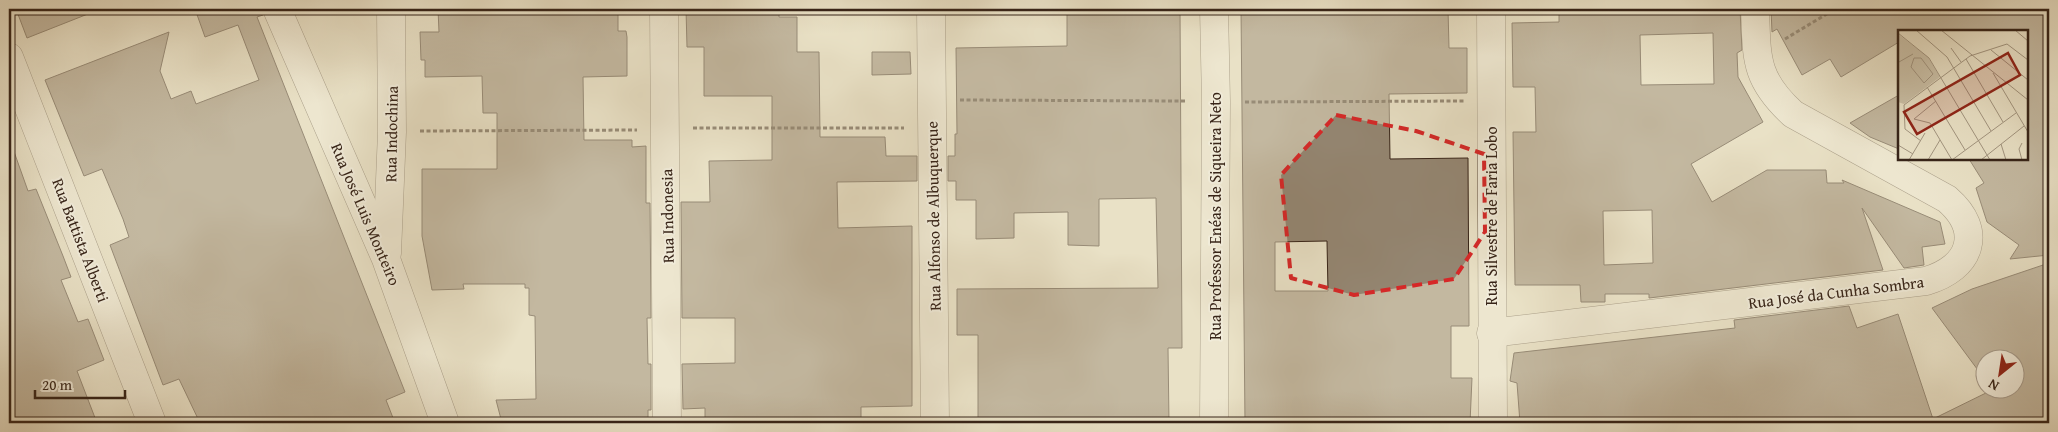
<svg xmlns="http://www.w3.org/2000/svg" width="2058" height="432" viewBox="0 0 2058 432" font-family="'Gentium Book Plus',serif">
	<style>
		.building { fill: #948672; stroke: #372418; fill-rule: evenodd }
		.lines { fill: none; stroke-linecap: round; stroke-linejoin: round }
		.minor-casing { stroke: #645344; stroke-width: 29 }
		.path { stroke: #372418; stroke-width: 3; stroke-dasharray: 4 2.5; stroke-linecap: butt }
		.minor { stroke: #f1ecda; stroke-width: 28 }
		.marked { fill: none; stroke: #d62828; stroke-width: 4; stroke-dasharray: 10 6; stroke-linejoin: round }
		.labels { text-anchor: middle; stroke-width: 4; stroke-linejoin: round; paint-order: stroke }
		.street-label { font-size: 16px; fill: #372418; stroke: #f1ecda }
		.inset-road { fill: none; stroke: #a29580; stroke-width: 1 }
		.view { fill: #8f2418; fill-opacity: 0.15; stroke: #8f2418; stroke-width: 2.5 }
		.inset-edge { fill: none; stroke: #372418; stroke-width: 2.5 }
	</style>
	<rect width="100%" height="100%" fill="#e9e1c6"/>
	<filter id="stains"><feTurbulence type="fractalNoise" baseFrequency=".004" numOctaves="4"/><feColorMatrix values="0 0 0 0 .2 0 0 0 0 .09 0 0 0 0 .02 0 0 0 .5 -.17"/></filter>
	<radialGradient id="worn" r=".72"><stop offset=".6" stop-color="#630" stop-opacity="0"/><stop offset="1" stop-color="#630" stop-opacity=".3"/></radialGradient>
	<g class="building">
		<path d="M 16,9 L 98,9 L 98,10 L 27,38 Z"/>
		<path d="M 195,9 L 262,9 L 263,15 L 257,17 L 405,392 L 386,400 L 395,423 L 200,423 L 179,379 L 163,385 L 110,245 L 129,237 L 123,219 L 102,169 L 84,176 L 45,80 L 169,32 L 160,71 L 171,99 L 191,91 L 196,104 L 259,80 L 238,25 L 205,37 Z"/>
		<path d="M 438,9 L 618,9 L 618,31 L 626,31 L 627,37 L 627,76 L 583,77 L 584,140 L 632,140 L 632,147 L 646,146 L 646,203 L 650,203 L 651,318 L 647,318 L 648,364 L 651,364 L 651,410 L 648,410 L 648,423 L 502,423 L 496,400 L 536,399 L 535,316 L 529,315 L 529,288 L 525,288 L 525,284 L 463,284 L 464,289 L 432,290 L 422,236 L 422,169 L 497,169 L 497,113 L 483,113 L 482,76 L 425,77 L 425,60 L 421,60 L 420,32 L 439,32 Z"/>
		<path d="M 686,9 L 779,9 L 779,17 L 797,17 L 797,52 L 819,52 L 820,137 L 885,137 L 886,156 L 917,156 L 917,181 L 837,182 L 838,228 L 912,226 L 912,406 L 861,407 L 861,423 L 705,423 L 705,408 L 683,409 L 682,364 L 735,363 L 735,318 L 682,318 L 681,202 L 710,202 L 709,161 L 772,160 L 772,96 L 704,96 L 704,47 L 687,47 Z"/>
		<path d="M 1067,9 L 1180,9 L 1182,348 L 1168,348 L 1169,423 L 978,423 L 978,335 L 957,335 L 957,289 L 1158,288 L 1156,198 L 1099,199 L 1099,246 L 1068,245 L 1068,212 L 1014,213 L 1014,238 L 976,239 L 976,200 L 956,200 L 956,181 L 948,181 L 948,156 L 955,156 L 955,134 L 957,134 L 956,48 L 1067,46 Z"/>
		<path d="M 1241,9 L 1448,9 L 1449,48 L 1467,48 L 1467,93 L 1389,94 L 1390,159 L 1468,158 L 1469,326 L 1451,326 L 1451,378 L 1472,378 L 1470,423 L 1245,423 ZM 1327,241 L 1328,291 L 1275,291 L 1275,242 Z"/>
		<path d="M 1559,9 L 1740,9 L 1742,50 L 1737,53 L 1738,77 L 1763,122 L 1691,164 L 1712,202 L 1767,170 L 1826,170 L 1827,183 L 1844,183 L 1842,180 L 1940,222 L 1945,244 L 1922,247 L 1924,265 L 1904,268 L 1862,208 L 1883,270 L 1649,298 L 1649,294 L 1605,294 L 1605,302 L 1581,302 L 1580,285 L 1515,285 L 1513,132 L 1536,132 L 1535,87 L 1513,87 L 1512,23 L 1559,22 ZM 1713,33 L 1714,84 L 1641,85 L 1640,35 ZM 1652,210 L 1653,263 L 1604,265 L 1603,211 Z"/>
		<path d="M 1771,9 L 2049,9 L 2049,255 L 2010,259 L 2019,245 L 1987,222 L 1976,188 L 1984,183 L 1969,159 L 2027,159 L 2027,31 L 1899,31 L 1899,42 L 1841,77 L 1830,59 L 1802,75 L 1777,29 L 1772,32 Z"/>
		<path d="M 872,52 L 910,52 L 911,74 L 872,75 Z"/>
		<path d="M 1899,95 L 1899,149 L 1870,137 L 1850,123 Z"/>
		<path d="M 9,146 L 12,146 L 28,191 L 36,189 L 63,256 L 71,277 L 61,280 L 78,322 L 88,319 L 104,360 L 77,371 L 97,423 L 9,423 Z"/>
		<path d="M 2049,263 L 2049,423 L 1520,423 L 1517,383 L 1510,381 L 1514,353 L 1735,328 L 1734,320 L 1849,306 L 1857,328 L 1898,314 L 1933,419 L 1992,390 L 2016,390 L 2016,360 L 1986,360 L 1986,381 L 1932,308 L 1972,289 Z"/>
	</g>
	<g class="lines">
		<g class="minor-casing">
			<g id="minor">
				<path d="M 277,9 L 386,259 L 445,423"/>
				<path d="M 664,9 L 667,423"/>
				<path d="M 931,9 L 935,423"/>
				<path d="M 1214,9 L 1216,102 L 1214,423"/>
				<path d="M 1491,9 L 1493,423"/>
				<path d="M 9,57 L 152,423"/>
				<path d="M 387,253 L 392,132 L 391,9"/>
				<path d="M 1491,333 L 1926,281 C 1971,268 1984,231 1947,199 L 1793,114 C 1754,78 1757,58 1755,9"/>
			</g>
		</g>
		<g class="path">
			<path d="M 1785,39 L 1835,9"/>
			<path d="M 960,100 L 1186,101"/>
			<path d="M 1245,102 L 1464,101"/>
			<path d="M 693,128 L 904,128"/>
			<path d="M 420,131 L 637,130"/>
		</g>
		<use href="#minor" class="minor"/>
	</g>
	<path d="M0 0H2058V432H0ZM 1336,115 L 1416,131 L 1484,154 L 1485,232 L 1454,279 L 1354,295 L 1291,278 L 1281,175 Z" fill="#e9e1c6" fill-opacity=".55" fill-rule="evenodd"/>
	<path class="marked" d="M 1336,115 L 1416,131 L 1484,154 L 1485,232 L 1454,279 L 1354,295 L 1291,278 L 1281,175 Z"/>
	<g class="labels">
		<g class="street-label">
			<text transform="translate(391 134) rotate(-89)" y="6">Rua Indochina</text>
			<text transform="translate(366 214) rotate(67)" y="6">Rua José Luis Monteiro</text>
			<text transform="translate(667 216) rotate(-91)" y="6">Rua Indonesia</text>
			<text transform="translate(933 216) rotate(-91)" y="6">Rua Alfonso de Albuquerque</text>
			<text transform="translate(1215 216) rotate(-90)" y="6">Rua Professor Enéas de Siqueira Neto</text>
			<text transform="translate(1491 216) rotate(-90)" y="6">Rua Silvestre de Faria Lobo</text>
			<text transform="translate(81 240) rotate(69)" y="6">Rua Battista Alberti</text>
			<text transform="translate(1836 292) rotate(-7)" y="6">Rua José da Cunha Sombra</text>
		</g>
	</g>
	<g transform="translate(1898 30)">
		<rect width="130" height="130" fill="#e9e1c6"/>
		<path d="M 0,4 L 30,27 L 42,47 L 6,74 L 0,72 Z" fill="#cbc1a8"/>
		<path class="inset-road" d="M 18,0 L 49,27 L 93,101M 43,0 L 130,70M 117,0 L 130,11M 0,3 L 31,28 L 92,130M 109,14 L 130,30M 53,18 L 63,32M 93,20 L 130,50M 16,28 L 23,28 L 35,44 L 26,53 L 13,37 ZM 68,29 L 105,92M 1,32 L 15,24M 95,43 L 130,102M 29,57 L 67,120M 0,58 L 0,39M 38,71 L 16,89 L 32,93 L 54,130M 6,75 L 72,26 L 109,14M 6,75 L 7,99 L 23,111M 103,114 L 108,130M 0,115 L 15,124M 11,130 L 27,103M 30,130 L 42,110M 54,130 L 118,83M 83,130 L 126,96M 124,130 L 121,119 L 124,113"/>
		<path class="view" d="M 110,23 L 122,45 L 19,104 L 6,82 Z"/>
		<rect width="130" height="130" class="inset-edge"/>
	</g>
	<rect width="2058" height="432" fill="none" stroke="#e9e1c6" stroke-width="30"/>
	<rect x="10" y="10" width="2038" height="412" fill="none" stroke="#372418" stroke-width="2.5"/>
	<rect x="15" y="15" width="2028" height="402" fill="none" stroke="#372418"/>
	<g transform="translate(2000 374) rotate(210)"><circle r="24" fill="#f1ecda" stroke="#a79c8c"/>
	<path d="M0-4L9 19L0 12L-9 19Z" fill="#8f2418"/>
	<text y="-8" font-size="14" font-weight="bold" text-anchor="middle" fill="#372418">N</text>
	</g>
	<path d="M35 390v8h90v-8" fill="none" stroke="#372418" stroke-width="2.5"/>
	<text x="42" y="390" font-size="15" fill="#372418" stroke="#f1ecda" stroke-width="4" paint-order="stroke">20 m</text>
	<rect width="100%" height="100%" filter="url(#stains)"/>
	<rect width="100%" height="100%" fill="url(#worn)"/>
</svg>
